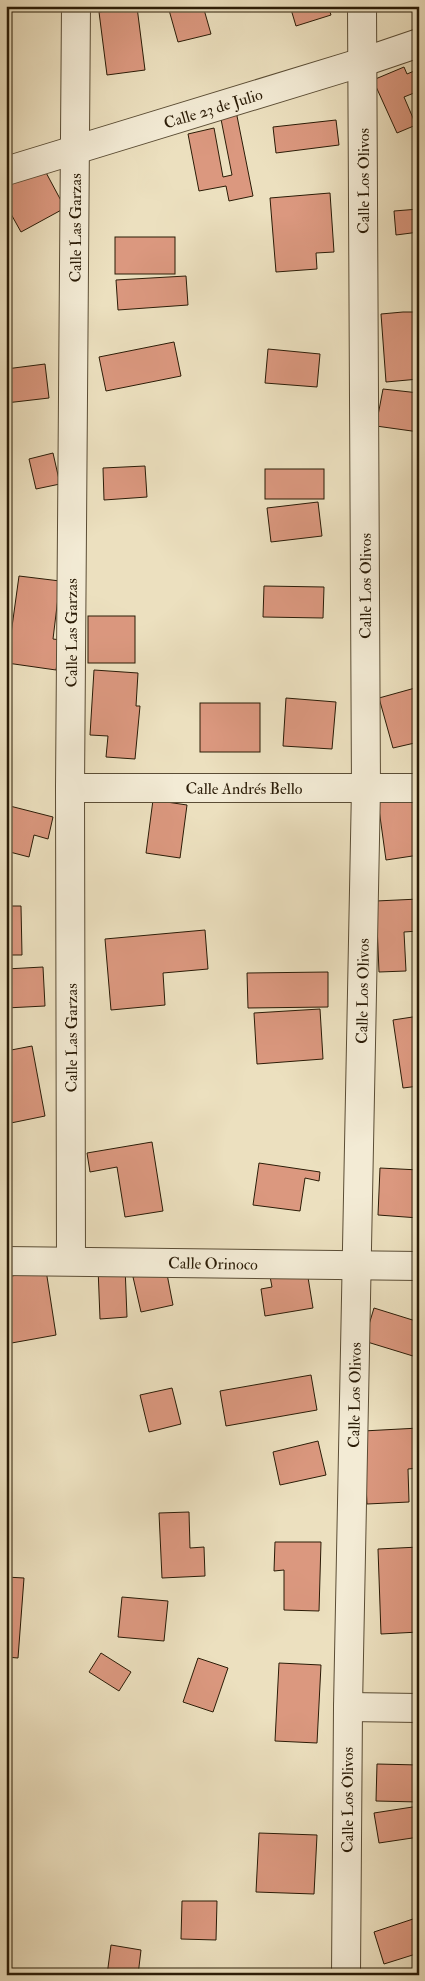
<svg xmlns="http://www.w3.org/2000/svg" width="425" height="1981" viewBox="0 0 425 1981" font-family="'IM FELL Double Pica',serif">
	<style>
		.building { fill: #db987f; stroke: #2b1c07 }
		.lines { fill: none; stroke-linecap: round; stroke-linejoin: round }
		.minor-casing { stroke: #5b4d35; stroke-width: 30 }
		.minor { stroke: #f3ebd5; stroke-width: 28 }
		.labels { text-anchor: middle; stroke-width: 4; stroke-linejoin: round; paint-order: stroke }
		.street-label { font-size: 16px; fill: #2b1c07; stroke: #f3ebd5 }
	</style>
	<rect width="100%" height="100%" fill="#ece0bf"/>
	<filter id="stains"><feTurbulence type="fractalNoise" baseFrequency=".004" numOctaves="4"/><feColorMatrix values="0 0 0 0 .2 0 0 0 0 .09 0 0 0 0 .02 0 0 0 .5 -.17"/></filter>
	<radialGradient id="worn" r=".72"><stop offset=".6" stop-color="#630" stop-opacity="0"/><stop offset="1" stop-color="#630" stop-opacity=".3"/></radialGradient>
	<g class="building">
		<path d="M 184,6 L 203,6 L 211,34 L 178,42 L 169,10 Z"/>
		<path d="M 290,6 L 328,6 L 331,15 L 296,26 Z"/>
		<path d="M 137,7 L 145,70 L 107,75 L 99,12 Z"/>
		<path d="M 404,67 L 407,74 L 419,69 L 419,91 L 404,97 L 416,125 L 397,133 L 373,80 Z"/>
		<path d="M 235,106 L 253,196 L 229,201 L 226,186 L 199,191 L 188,134 L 214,128 L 223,177 L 232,175 L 219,109 Z"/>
		<path d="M 336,120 L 339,145 L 276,153 L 273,127 Z"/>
		<path d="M 43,167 L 65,208 L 21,232 L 6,205 L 6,187 Z"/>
		<path d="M 330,193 L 334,252 L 316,253 L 317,269 L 276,272 L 270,198 Z"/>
		<path d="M 419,209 L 419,232 L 396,235 L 394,211 Z"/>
		<rect x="115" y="237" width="60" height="37"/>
		<path d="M 186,276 L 188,305 L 118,310 L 116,280 Z"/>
		<path d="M 403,312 L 419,312 L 419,379 L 386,382 L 381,314 Z"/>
		<path d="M 174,342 L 181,376 L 106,391 L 99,357 Z"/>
		<path d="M 268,349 L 320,354 L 317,387 L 265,383 Z"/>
		<path d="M 45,364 L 49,398 L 6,403 L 6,369 Z"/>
		<path d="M 383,389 L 419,393 L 419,432 L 376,426 Z"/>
		<path d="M 53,453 L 60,484 L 36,489 L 29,459 Z"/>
		<path d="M 145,466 L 147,497 L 104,500 L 103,468 Z"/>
		<rect x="265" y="469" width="59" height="30"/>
		<path d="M 318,502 L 322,536 L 271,542 L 267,508 Z"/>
		<path d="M 19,576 L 60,581 L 53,639 L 61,640 L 56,670 L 7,663 Z"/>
		<path d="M 264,586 L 324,587 L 323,618 L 263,617 Z"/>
		<rect x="88" y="616" width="47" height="47"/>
		<path d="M 94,670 L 138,673 L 136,706 L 140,706 L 135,759 L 106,757 L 108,736 L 90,735 Z"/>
		<path d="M 415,688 L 419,702 L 419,742 L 393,748 L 379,698 Z"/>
		<path d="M 286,698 L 336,702 L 332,749 L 283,746 Z"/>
		<rect x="200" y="703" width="60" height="49"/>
		<path d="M 419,796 L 419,855 L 386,860 L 378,802 Z"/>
		<path d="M 153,800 L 187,805 L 180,858 L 146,853 Z"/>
		<path d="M 6,805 L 53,817 L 48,839 L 34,835 L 29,857 L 6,851 Z"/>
		<path d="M 419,899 L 419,931 L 404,932 L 406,971 L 379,972 L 376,901 Z"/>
		<path d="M 6,906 L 21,906 L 22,955 L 6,955 Z"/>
		<path d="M 205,930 L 208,969 L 163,973 L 165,1005 L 111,1010 L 105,939 Z"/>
		<path d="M 43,967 L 45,1006 L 6,1008 L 6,969 Z"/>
		<path d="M 328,972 L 328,1007 L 248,1008 L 247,973 Z"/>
		<path d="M 320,1009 L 323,1059 L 257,1064 L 254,1013 Z"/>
		<path d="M 419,1016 L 419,1086 L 403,1088 L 393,1020 Z"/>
		<path d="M 32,1046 L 45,1116 L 6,1124 L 6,1051 Z"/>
		<path d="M 152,1142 L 163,1211 L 125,1217 L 117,1167 L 90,1172 L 87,1153 Z"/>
		<path d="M 259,1163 L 320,1172 L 319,1181 L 305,1178 L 300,1211 L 253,1205 Z"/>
		<path d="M 380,1168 L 419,1170 L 419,1218 L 378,1215 Z"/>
		<path d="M 306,1265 L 313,1308 L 265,1316 L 261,1289 L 272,1287 L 269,1271 Z"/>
		<path d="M 125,1266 L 127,1317 L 100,1319 L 98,1267 Z"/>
		<path d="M 166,1269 L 173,1305 L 141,1312 L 133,1277 Z"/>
		<path d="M 46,1270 L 56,1335 L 6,1344 L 6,1277 Z"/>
		<path d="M 374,1308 L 419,1322 L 419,1337 L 413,1356 L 364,1341 Z"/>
		<path d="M 311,1375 L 317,1410 L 226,1426 L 220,1391 Z"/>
		<path d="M 172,1388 L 181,1424 L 149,1432 L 140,1395 Z"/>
		<path d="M 419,1428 L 419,1468 L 408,1469 L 409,1502 L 367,1504 L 363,1431 Z"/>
		<path d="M 318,1441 L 326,1475 L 280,1485 L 273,1452 Z"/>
		<path d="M 189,1512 L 190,1548 L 204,1547 L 205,1576 L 162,1578 L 159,1513 Z"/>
		<path d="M 275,1542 L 321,1542 L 319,1611 L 284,1610 L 284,1570 L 274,1571 Z"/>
		<path d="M 419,1547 L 419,1632 L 381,1634 L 378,1549 Z"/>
		<path d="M 6,1577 L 24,1578 L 18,1658 L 6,1657 Z"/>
		<path d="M 122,1597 L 168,1601 L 164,1641 L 118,1637 Z"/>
		<path d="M 101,1653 L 131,1672 L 119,1691 L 89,1672 Z"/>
		<path d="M 198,1658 L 228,1668 L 213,1712 L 183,1702 Z"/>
		<path d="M 279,1663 L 321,1665 L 317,1743 L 275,1741 Z"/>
		<path d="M 377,1764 L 419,1765 L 419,1802 L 376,1801 Z"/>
		<path d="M 419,1806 L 419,1837 L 379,1843 L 374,1813 Z"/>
		<path d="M 259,1833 L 317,1835 L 314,1894 L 256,1892 Z"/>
		<path d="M 182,1901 L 217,1901 L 216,1940 L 181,1939 Z"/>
		<path d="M 419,1917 L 419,1953 L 384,1964 L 374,1932 Z"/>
		<path d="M 111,1945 L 141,1950 L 138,1975 L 107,1975 Z"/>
	</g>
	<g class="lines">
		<g class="minor-casing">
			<g id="minor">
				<path d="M 6,171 L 363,62 L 419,43"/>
				<path d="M 70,788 L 419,788"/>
				<path d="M 6,1261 L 419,1266"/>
				<path d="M 71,1261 L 70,788 L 76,6"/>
				<path d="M 348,1707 L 419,1708"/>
				<path d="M 346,1975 L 348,1707 L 366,788 L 362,6"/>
			</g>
		</g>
		<use href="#minor" class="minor"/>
	</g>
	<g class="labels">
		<g class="street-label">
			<text transform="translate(213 108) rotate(-17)" y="6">Calle 23 de Julio</text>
			<text transform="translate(363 181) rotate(-90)" y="6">Calle Los Olivos</text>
			<text transform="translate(75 228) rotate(-90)" y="6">Calle Las Garzas</text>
			<text transform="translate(365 586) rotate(-90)" y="6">Calle Los Olivos</text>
			<text transform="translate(71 633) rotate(-90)" y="6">Calle Las Garzas</text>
			<text x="244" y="794">Calle Andrés Bello</text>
			<text transform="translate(362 991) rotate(-89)" y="6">Calle Los Olivos</text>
			<text transform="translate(71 1038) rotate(-90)" y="6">Calle Las Garzas</text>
			<text transform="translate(213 1263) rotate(1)" y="6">Calle Orinoco</text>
			<text transform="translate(354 1395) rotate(-89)" y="6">Calle Los Olivos</text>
			<text transform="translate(347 1800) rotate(-90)" y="6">Calle Los Olivos</text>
		</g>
	</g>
	<rect width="425" height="1981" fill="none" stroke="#ece0bf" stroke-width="25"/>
	<rect x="8" y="8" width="410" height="1966" fill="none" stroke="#2b1c07" stroke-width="2.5"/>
	<rect x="12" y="12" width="400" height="1956" fill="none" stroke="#2b1c07"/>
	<rect width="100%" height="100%" filter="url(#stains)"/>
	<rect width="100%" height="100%" fill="url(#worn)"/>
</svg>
